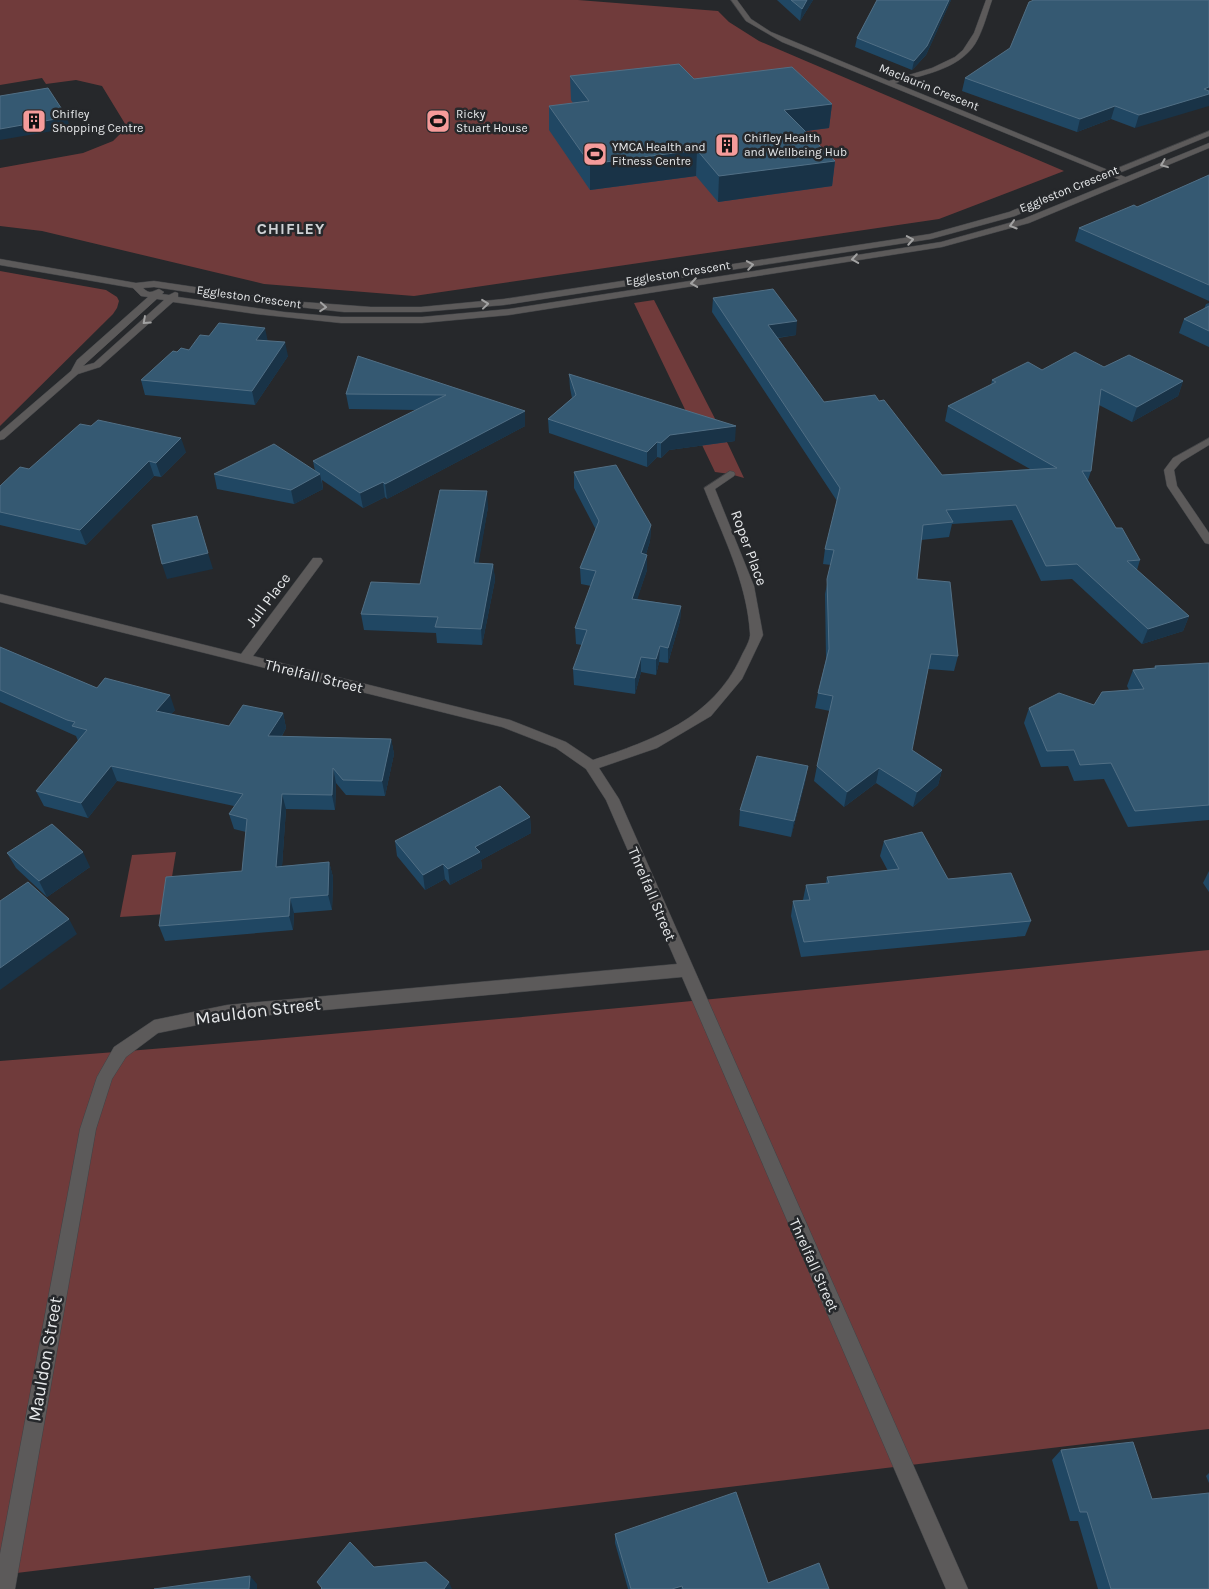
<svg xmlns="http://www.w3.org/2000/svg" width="1209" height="1589" viewBox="0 0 1209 1589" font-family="Karla,sans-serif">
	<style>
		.green { fill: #703b3b }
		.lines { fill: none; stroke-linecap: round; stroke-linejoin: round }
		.minor-casing { stroke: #414346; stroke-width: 1 }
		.tertiary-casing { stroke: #414346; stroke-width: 1 }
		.minor { fill: #5c5a5a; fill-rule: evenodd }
		.tertiary { fill: #5c5a5a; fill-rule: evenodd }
		.wall { fill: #204763 }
		.shaded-wall { fill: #193347 }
		.building { fill: #355972; stroke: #516f85 }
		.oneway { stroke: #a2a2a2 }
		.labels { text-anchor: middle; stroke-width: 5; stroke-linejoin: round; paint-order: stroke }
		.far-street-label { font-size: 12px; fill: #e7e9eb; stroke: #26282b }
		.far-poi-label { font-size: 12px; fill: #e7e9eb; stroke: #26282b; text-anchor: start }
		.street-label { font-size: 15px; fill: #e7e9eb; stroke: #26282b }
		.far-district-label { font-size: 16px; font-weight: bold; letter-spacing: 1px; fill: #cfd2d5; stroke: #26282b }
		.near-street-label { font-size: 18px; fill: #e7e9eb; stroke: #26282b }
	</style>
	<rect width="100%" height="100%" fill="#26282b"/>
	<g class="green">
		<path d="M 0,0 L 578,0 L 718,11 L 729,22 L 759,41 L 1064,171 L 939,219 L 414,296 L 264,284 L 42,231 L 0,226 L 0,168 L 83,153 L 113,141 L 127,127 L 102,86 L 76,80 L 46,84 L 42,78 L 0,85 Z"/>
		<path d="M 0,271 L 106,290 L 117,297 L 119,301 L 117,308 L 113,314 L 0,426 Z"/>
		<path d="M 654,300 L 728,444 L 744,478 L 730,474 L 715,472 L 634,303 Z"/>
		<path d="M 176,852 L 166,914 L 120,917 L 132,855 Z"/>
		<path d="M 1209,950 L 1209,1429 L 0,1575 L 0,1061 C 404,1031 806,990 1209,950 Z"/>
	</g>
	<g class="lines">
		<g class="minor-casing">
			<g id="minor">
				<path d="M 731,0 L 737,0 L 751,19 L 771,32 L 889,81 L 932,68 L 955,57 L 963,50 L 974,33 L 986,0 L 992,0 C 987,14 983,31 975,44 C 958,70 922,75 895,83 L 1130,179 L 1123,181 L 782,42 L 746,21 Z"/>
				<path d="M 1209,438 L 1209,445 L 1181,462 L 1174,470 L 1177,486 L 1209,533 L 1209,544 L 1205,543 L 1167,486 L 1164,470 L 1173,458 Z"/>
				<path d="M 730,471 L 734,472 L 735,474 L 734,476 L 715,489 L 754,586 L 763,635 L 742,679 L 711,716 L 657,748 L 599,768 L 619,799 L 968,1589 L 946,1589 L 682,977 L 227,1019 L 158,1033 L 126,1057 L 112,1079 L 96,1129 L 15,1589 L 0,1589 L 0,1554 L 80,1129 L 97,1077 L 114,1047 L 154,1020 L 227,1005 L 677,964 L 606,800 L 586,769 L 556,748 L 502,727 L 0,602 L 0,594 L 241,654 L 313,558 L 321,558 L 323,561 L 321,564 L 253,656 L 510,720 L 566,742 L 593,760 C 653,740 712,719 741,657 C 744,650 751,640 750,633 C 747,582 722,534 704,488 Z"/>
			</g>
		</g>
		<g class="tertiary-casing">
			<path id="tertiary" d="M 1209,131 L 1209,136 L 1015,216 L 931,239 L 504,305 L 421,312 L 344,312 L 262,303 L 154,287 L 143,288 C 150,295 152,291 159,289 L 164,292 L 162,294 L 169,295 L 175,292 L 178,293 L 178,297 L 284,312 L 341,317 L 422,317 L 509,309 L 941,242 L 1023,219 L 1209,143 L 1209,148 L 1029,223 L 942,247 L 509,315 L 422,323 L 341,323 L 256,314 L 173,302 L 100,367 L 78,374 L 4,439 L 0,440 L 0,432 L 71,371 L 77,360 L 148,297 L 141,296 L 133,288 L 0,265 L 0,259 L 136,283 L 154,281 L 289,301 L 371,307 L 421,307 L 504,299 L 930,234 L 1009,212 ZM 157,299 L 164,300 L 94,363 L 83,366 Z"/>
		</g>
		<use href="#minor" class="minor"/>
		<use href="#tertiary" class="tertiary"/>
	</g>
	<g class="wall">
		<path d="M 777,0 L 813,0 L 800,21 Z"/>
		<path d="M 877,0 L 951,0 L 926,55 L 912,70 L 855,47 L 857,38 Z"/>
		<path d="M 1209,0 L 1135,128 L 1111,119 L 1077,132 L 962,91 L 965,78 Z"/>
		<path d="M 570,76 L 694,79 L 832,104 L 829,128 L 806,131 L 835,161 L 832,186 L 718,202 L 696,176 L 590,190 L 549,130 L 549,106 L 573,103 L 571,100 Z"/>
		<path d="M 1209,175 L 1209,301 L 1075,241 L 1079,228 L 1137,207 Z"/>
		<path d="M 713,298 L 796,335 L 778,338 L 824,402 L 942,475 L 1030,469 L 945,421 L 948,406 L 991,385 L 992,380 L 1042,370 L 1104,367 L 1183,381 L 1178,396 L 1132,422 L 1099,405 L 1091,471 L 1088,480 L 1116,528 L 1140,560 L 1137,570 L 1189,616 L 1183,631 L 1142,644 L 1072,579 L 1041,581 L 1012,520 L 952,524 L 949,537 L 921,540 L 917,579 L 958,656 L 954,671 L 928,669 L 912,750 L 942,770 L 938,785 L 913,807 L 876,783 L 844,807 L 814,781 L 817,766 L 830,711 L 815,708 L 818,693 L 826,659 L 825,594 L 831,565 L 823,564 L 825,549 L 837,501 L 712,312 Z"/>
		<path d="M 1209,303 L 1209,347 L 1179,333 L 1184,319 L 1204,309 L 1206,304 Z"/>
		<path d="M 268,341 L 288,356 L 255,405 L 145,395 L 141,380 L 189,350 Z"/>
		<path d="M 358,356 L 525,426 L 387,499 L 385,497 L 363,508 L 322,480 L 323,489 L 294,504 L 217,489 L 214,474 L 315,471 L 313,461 L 417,410 L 349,409 L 346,394 Z"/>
		<path d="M 569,374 L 735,441 L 669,450 L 661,458 L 657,457 L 647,467 L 549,433 L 548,419 L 572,398 L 570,388 Z"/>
		<path d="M 186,452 L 161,477 L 154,476 L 86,545 L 0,525 L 0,486 L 29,469 Z"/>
		<path d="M 574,472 L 651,525 L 650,541 L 646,554 L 647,555 L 647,570 L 637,599 L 681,606 L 680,621 L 668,663 L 659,662 L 656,675 L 641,672 L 635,694 L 574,685 L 573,669 L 582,645 L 576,644 L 575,628 L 591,586 L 581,584 L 580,568 L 596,530 L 574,488 Z"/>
		<path d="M 488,507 L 478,563 L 493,564 L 495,580 L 482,645 L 437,643 L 436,633 L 364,630 L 361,614 L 420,584 Z"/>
		<path d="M 0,647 L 97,688 L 175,710 L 171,714 L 229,726 L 283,713 L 286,728 L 282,736 L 391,739 L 394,754 L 385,796 L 346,795 L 336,783 L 335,810 L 286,809 L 282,866 L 329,862 L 333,877 L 332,910 L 294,913 L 293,930 L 165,941 L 159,926 L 242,871 L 246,832 L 234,829 L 229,814 L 234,806 L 117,781 L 88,818 L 44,806 L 36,791 L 78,741 L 76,736 L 0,702 Z"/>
		<path d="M 1209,664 L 1209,820 L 1128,827 L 1104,779 L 1074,781 L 1068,766 L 1041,767 L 1024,723 L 1029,708 L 1094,705 L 1129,690 L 1127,686 L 1133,670 L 1154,668 L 1155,666 Z"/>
		<path d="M 808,766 L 805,782 L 791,837 L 739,826 L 740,810 Z"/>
		<path d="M 530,817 L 531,833 L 481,860 L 482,868 L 450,885 L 445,879 L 425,890 L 397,856 L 395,841 Z"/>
		<path d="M 884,841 L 948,879 L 1031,921 L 1025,936 L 801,957 L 791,916 L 793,901 L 803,900 L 806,885 L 826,883 L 827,877 L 888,871 L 880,856 Z"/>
		<path d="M 7,853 L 90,867 L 47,897 L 16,868 Z"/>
		<path d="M 1209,871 L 1209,892 L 1203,883 Z"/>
		<path d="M 1061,1450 L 1152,1499 L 1209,1589 L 1098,1589 L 1078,1521 L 1070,1521 L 1052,1460 Z"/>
		<path d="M 1209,1473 L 1209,1483 L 1206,1476 Z"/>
		<path d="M 615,1534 L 768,1583 L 829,1589 L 628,1589 L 615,1543 Z"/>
	</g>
	<g class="shaded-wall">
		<path d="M 807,0 L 813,0 L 800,21 L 802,9 Z"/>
		<path d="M 949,0 L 951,0 L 926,55 L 912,70 L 914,61 Z"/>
		<path d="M 1209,87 L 1209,106 L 1135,128 L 1139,115 Z"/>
		<path d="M 832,104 L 829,128 L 782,134 L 784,110 Z"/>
		<path d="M 1115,106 L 1111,119 L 1077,132 L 1080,119 Z"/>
		<path d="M 67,117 L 70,128 L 0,140 L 0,129 Z"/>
		<path d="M 697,150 L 696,176 L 590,190 L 590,164 Z"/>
		<path d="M 835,161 L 832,186 L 718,202 L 719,176 Z"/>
		<path d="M 797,321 L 796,335 L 767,339 L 768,325 Z"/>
		<path d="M 265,328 L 268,342 L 256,340 Z"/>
		<path d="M 285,342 L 288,356 L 255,405 L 252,391 Z"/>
		<path d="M 1183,381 L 1178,396 L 1132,422 L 1137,407 Z"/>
		<path d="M 525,411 L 525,426 L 387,499 L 385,484 Z"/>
		<path d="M 736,426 L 735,441 L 669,450 L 661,458 L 661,443 L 670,435 Z"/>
		<path d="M 181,438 L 186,452 L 161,477 L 156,463 Z"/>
		<path d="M 657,442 L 657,457 L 647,467 L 647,452 Z"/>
		<path d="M 149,461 L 154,476 L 86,545 L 80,530 Z"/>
		<path d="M 320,474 L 323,489 L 294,504 L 291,490 Z"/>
		<path d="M 383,482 L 385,497 L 363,508 L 360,493 Z"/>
		<path d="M 487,491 L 488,507 L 476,579 L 474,563 Z"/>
		<path d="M 651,525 L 650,541 L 641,569 L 641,553 Z"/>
		<path d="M 208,553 L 213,569 L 167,579 L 162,564 Z"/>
		<path d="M 647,555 L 647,570 L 632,615 L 632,599 Z"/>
		<path d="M 493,564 L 495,580 L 482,645 L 481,629 Z"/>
		<path d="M 681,606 L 680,621 L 668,663 L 668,648 Z"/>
		<path d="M 1189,616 L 1183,631 L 1142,644 L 1148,629 Z"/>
		<path d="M 660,646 L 659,662 L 656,675 L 656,659 Z"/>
		<path d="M 641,657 L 641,672 L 635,694 L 635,678 Z"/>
		<path d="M 170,695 L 175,710 L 161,726 L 156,711 Z"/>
		<path d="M 283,713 L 286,728 L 273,751 L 268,736 Z"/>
		<path d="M 391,739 L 394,754 L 385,796 L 382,781 Z"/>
		<path d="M 111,766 L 117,781 L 88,818 L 81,803 Z"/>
		<path d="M 808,766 L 805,782 L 791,837 L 794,821 Z"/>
		<path d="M 333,768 L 336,783 L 335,810 L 332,795 Z"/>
		<path d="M 879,768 L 876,783 L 844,807 L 847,792 Z"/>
		<path d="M 942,770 L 938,785 L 913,807 L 917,792 Z"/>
		<path d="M 282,794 L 286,809 L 281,881 L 276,867 Z"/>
		<path d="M 530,817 L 531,833 L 481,860 L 482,868 L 450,885 L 448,869 L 475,847 Z"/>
		<path d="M 83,852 L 90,867 L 47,897 L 39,881 Z"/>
		<path d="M 329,862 L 333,877 L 332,910 L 328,895 Z"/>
		<path d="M 443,864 L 445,879 L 425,890 L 423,875 Z"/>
		<path d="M 290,898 L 294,913 L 293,930 L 289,916 Z"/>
		<path d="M 69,919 L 77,934 L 0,990 L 0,968 Z"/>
		<path d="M 250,1576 L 257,1584 L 257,1589 L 249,1589 Z"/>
		<path d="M 449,1582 L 452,1589 L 444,1589 Z"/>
		<path d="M 682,1586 L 681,1589 L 672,1589 Z"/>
	</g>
	<g class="building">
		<path d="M 791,0 L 807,0 L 802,9 Z"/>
		<path d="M 877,0 L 949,0 L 927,46 L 914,61 L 857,38 Z"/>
		<path d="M 1034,0 L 1209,0 L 1209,87 L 1204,89 L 1209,91 L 1209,94 L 1139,115 L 1115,106 L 1080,119 L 965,78 L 1010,48 L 1029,2 Z"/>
		<path d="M 679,64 L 694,79 L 792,67 L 832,104 L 784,110 L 835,161 L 719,176 L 697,150 L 590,164 L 549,106 L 589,101 L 570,76 Z"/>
		<path d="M 48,88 L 67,117 L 0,129 L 0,96 Z"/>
		<path d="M 1209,175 L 1209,285 L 1079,228 L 1134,205 L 1137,207 Z"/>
		<path d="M 773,289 L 797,321 L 768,325 L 824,402 L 875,395 L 879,401 L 884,400 L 942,475 L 1057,468 L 948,406 L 996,382 L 992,380 L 1028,362 L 1042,370 L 1075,352 L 1104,367 L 1129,355 L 1183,381 L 1137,407 L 1101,389 L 1091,471 L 1082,471 L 1116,528 L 1122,528 L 1140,560 L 1127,561 L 1189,616 L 1148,629 L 1077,564 L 1046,566 L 1016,505 L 946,510 L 953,522 L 923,525 L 917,579 L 950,582 L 958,656 L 931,654 L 912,750 L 942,770 L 917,792 L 879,768 L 847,792 L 817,766 L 833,696 L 818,693 L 829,649 L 827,579 L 834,550 L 825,549 L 840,488 L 713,298 Z"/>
		<path d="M 1209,306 L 1209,331 L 1184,319 Z"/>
		<path d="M 219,323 L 265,328 L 256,340 L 285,342 L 252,391 L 141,380 L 173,351 L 177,352 L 181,348 L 189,350 L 200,335 L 209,336 Z"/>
		<path d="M 358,356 L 525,411 L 385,484 L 383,482 L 360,493 L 313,461 L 446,395 L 346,394 Z"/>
		<path d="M 569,374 L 736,426 L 670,435 L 661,443 L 657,442 L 647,452 L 548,419 L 576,395 Z"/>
		<path d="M 98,420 L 181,438 L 156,463 L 149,461 L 80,530 L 0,512 L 0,486 L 20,467 L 29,469 L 80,424 L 91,426 Z"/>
		<path d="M 274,444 L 320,474 L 291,490 L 214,474 Z"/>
		<path d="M 616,465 L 651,525 L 641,553 L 647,555 L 632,599 L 681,606 L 668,648 L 660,646 L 656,659 L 641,657 L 635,678 L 573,669 L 587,630 L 575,628 L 596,571 L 580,568 L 599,521 L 574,472 Z"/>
		<path d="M 440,490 L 487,491 L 474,563 L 493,564 L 481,629 L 435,627 L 438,617 L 361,614 L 371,582 L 420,584 Z"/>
		<path d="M 197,516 L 208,553 L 162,564 L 152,525 Z"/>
		<path d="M 0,647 L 97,688 L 105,678 L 170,695 L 156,711 L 229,726 L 243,705 L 283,713 L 268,736 L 391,739 L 382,781 L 343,780 L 333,768 L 332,795 L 282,794 L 276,867 L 329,862 L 328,895 L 290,898 L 289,916 L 159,926 L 166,877 L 242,871 L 247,819 L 229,814 L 243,794 L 111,766 L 81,803 L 36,791 L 87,730 L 72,726 L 75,722 L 67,720 L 0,690 Z"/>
		<path d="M 1209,663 L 1209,805 L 1135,811 L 1111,763 L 1080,765 L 1074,750 L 1047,751 L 1029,708 L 1059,693 L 1094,705 L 1102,692 L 1144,689 L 1133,670 L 1156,668 L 1155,666 Z"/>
		<path d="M 757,756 L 808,766 L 794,821 L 740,810 Z"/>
		<path d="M 500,786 L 530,817 L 475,847 L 480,852 L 448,869 L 443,864 L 423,875 L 395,841 Z"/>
		<path d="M 52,824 L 83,852 L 39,881 L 7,853 Z"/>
		<path d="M 922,832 L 948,879 L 1011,873 L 1031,921 L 804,942 L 793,901 L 810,900 L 806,885 L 829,883 L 827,877 L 899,869 L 884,841 Z"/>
		<path d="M 28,882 L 69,919 L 0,968 L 0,901 Z"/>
		<path d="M 1133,1442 L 1152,1499 L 1209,1493 L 1209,1589 L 1111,1589 L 1087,1512 L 1080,1512 L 1061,1450 Z"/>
		<path d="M 736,1492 L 768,1583 L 819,1563 L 829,1589 L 683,1589 L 682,1586 L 672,1589 L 631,1589 L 615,1534 Z"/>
		<path d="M 350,1542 L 374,1567 L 426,1562 L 449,1582 L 444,1589 L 321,1589 L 322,1588 L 317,1582 Z"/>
		<path d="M 250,1576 L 249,1589 L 154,1589 Z"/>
	</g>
	<defs><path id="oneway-chevron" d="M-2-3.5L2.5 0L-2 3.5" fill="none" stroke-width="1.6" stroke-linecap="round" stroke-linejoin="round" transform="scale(1.25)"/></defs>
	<g class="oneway">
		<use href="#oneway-chevron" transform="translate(1164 164) rotate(158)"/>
		<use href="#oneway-chevron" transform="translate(1013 225) rotate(163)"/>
		<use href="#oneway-chevron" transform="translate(910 240) rotate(-10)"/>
		<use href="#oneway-chevron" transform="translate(855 259) rotate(171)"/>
		<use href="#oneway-chevron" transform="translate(750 265) rotate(-9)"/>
		<use href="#oneway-chevron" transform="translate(694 283) rotate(171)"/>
		<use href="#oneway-chevron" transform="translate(485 304) rotate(-6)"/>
		<use href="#oneway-chevron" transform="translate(323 307) rotate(4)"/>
		<use href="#oneway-chevron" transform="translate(146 321) rotate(138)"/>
	</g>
	<defs>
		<g id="building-square" transform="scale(1.25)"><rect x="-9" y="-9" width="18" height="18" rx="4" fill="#f59b9a" stroke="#26282b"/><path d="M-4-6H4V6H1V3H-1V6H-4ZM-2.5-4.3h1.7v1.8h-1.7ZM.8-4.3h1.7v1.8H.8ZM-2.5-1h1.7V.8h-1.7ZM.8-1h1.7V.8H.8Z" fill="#111"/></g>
		<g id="stadium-square" transform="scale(1.25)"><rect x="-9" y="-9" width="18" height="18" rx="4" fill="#f59b9a" stroke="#26282b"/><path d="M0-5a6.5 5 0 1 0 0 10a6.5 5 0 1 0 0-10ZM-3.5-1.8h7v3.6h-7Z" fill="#111"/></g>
	</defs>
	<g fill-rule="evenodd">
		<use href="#building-square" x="34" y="121"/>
		<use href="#stadium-square" x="438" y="121"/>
		<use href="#building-square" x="727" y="145"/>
		<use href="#stadium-square" x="595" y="154"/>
	</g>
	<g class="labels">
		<g class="far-street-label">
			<text transform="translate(929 87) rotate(22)" y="4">Maclaurin Crescent</text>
			<text transform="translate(1069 189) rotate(-22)" y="4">Eggleston Crescent</text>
			<text transform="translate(678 273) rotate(-9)" y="4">Eggleston Crescent</text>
			<text transform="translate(249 297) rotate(8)" y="4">Eggleston Crescent</text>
		</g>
		<g class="far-poi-label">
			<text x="52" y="118">Chifley<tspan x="52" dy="14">Shopping Centre</tspan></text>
			<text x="456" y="118">Ricky<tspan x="456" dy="14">Stuart House</tspan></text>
			<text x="744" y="142">Chifley Health<tspan x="744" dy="14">and Wellbeing Hub</tspan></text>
			<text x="612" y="151">YMCA Health and<tspan x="612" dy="14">Fitness Centre</tspan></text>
		</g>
		<g class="street-label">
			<text transform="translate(749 548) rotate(70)" y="5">Roper Place</text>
			<text transform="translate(268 600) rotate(-53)" y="5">Jull Place</text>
			<text transform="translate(314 676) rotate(14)" y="5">Threlfall Street</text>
			<text transform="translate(652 894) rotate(67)" y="5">Threlfall Street</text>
			<text transform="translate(814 1265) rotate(66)" y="5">Threlfall Street</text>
		</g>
		<g class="far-district-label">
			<text x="291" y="234">CHIFLEY</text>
		</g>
		<g class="near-street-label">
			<text transform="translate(258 1011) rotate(-7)" y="6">Mauldon Street</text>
			<text transform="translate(45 1359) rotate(-80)" y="6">Mauldon Street</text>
		</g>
	</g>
</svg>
